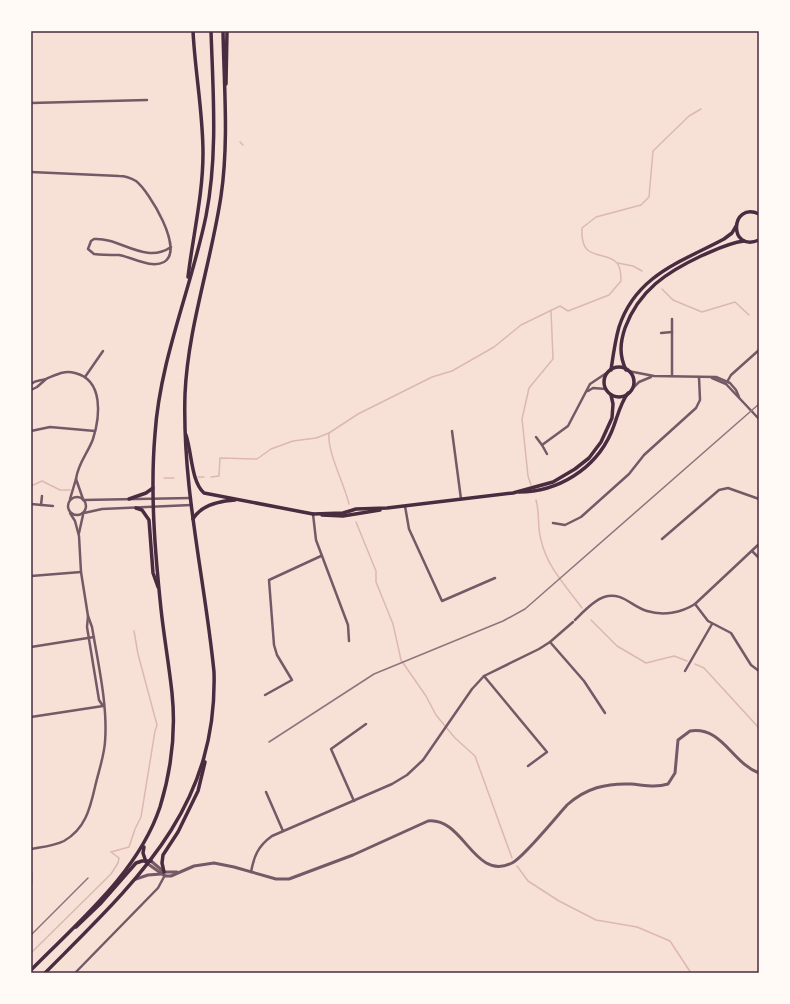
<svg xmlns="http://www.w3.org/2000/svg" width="790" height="1004" viewBox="0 0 790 1004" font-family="'Public Sans',sans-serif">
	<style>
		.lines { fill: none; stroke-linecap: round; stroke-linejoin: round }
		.stream { stroke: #dcb8b0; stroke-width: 1.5 }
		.minor { stroke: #755966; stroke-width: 2.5 }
		.tertiary { stroke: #755966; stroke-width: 3 }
		.secondary { stroke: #4a2c40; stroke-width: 3.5 }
		.primary { stroke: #4a2c40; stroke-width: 3.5 }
		.rail { stroke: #8f747c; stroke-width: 1.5 }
		.neatline { fill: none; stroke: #4a2c40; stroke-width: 1.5 }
	</style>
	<rect width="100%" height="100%" fill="#f7e1d7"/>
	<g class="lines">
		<g class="stream">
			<path d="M 240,142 L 243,145"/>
			<path d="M 618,263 L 633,266 L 642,271"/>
			<path d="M 662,289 L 673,300 L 702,312 L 735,302 L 749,315"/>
			<path d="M 198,477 L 204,477"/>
			<path d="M 211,477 L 219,476 L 220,458 L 257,459 L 271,449 L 293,441 L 316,438 L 329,433"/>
			<path d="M 164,478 L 174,478"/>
			<path d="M 531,485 L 528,476 L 522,419 L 529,388 L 553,359 L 551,310"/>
			<path d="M 31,486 L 42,481 L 60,490 L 70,490"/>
			<path d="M 536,500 C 540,513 537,527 541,540 C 547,567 566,586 582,608"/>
			<path d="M 349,504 C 344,483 327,452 329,433 L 358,414 L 432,377 L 452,371 L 494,347 L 521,325 L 560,306 L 568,311 L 609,295 L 621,281 C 621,275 621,267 617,263 C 605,249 580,264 582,228 L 596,217 L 641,205 L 649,197 L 653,151 L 689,116 L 701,109"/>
			<path d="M 356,522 L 376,571 L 376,582 L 393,624 L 401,660 L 426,696 L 436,715 L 455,738 L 475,756 L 512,858"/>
			<path d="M 591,620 L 617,646 L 646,663 L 674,656 L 687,661"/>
			<path d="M 695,664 L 704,668 L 759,728"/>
			<path d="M 111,852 L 129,847 L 135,829 L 141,817 L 155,731 L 157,725 L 138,654 L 134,631"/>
			<path d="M 517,866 L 528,881 L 559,901 L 596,920 L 637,927 L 670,941 L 691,973"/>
			<path d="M 31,953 L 111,874 L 118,863 L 119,858 L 111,852"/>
		</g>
		<g class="minor">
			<path d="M 31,103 L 147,100"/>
			<path d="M 31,172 L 119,176 C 125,176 131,178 136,181 C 149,191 185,250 164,262 C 151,269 132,257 119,255 C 111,255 102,255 94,254 L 88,249 L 91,241 L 94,239 C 120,237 145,265 171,247"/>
			<path d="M 672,319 L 672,376"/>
			<path d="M 661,333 L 672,332"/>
			<path d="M 628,371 L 654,376 L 716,377 L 730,383 L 736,390 L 739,397"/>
			<path d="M 85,377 L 103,351"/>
			<path d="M 712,378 L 726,384 L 759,419"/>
			<path d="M 727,382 L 731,375 L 759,350"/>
			<path d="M 31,384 C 36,380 40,381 46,379 C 56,375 63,370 75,373 C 104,380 100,417 93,439 C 88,453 78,463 76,479"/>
			<path d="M 632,389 L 639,382 L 651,377"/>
			<path d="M 31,390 L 37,387 L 45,380"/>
			<path d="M 588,391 L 593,388 L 606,389"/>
			<path d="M 31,431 L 50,427 L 95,431"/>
			<path d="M 452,431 L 461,499"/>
			<path d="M 536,437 L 542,445"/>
			<path d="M 547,454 L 542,445 L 568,426 L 590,384 L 608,372"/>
			<circle cx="77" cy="506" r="9"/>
			<path d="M 70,499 L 76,479 L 83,499"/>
			<path d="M 83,500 L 191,498"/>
			<path d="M 31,504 L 53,506"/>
			<path d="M 41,505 L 42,496"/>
			<path d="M 405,506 L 409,529 L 442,601 L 495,578"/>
			<path d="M 70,513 L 75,521 L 79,536 L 81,572 L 88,616 L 87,627 L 99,700 L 103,706"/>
			<path d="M 84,513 L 102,509 L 191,505"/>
			<path d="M 313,514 L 316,540 L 348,625 L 349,641"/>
			<path d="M 553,523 L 565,525 L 581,517 L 629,474 L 644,455 L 696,408 L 700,400 L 699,377"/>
			<path d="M 79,533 L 83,515"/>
			<path d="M 662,539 L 719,490 L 728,488 L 759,499"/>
			<path d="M 752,551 L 759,558"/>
			<path d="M 31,576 L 81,572"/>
			<path d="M 695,604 L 708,621 L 731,633 L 751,665 L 759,671"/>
			<path d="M 575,620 C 583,612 594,600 604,597 C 622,591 632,607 647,611 C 663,616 681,613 695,604 L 759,544"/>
			<path d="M 550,642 L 584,681 L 605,713"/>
			<path d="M 31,647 L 94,637"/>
			<path d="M 685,671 L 712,624"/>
			<path d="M 484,676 L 547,752 L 528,766"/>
			<path d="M 265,695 L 292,680 L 277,655 L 274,645 L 269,580 L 321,556"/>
			<path d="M 31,717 L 103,706"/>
			<path d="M 266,792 L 283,831"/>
			<path d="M 354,801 L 331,749 L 366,724"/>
			<path d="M 31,849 C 42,847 54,846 64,841 C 85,829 90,809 95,787 C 98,773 104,757 105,742 C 108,706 98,663 92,627 L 88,616"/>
			<path d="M 31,872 L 31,883"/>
			<path d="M 251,872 C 254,856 258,846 272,836 L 392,784 L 407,775 L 423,760 L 472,689 L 484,676 L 539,649 L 550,642 L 573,622"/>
			<path d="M 75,973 L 158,888 L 165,875"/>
		</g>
		<g class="tertiary">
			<path d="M 151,861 L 164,872 L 177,872"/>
			<path d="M 148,864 L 165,876 L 171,876 L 194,866 L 214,863 L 234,867 L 276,879 L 289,879 L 353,855 L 428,821 C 464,817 474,882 512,863 C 523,858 557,816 567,805 C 586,788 606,783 631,784 C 644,785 655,788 668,784 L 675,773 L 678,740 L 690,731 C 722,726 732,763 759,773"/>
			<path d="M 136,879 L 148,875 L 161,874"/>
		</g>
		<g class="secondary">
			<path d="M 759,214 C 730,201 728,253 759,240"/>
			<circle cx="619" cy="382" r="15"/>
			<path d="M 611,370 C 613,356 615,341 619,327 C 636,275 681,262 724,239 L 732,233 L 736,226"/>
			<path d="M 626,370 C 619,355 620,343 625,328 C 639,290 667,272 701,256 C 715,250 728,243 744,241"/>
			<path d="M 186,435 C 192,453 191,481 204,493 L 313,514"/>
			<path d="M 519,492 C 558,492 595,469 611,433 C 617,420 619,405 628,393"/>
			<path d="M 313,514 L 343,513 L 356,509 L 387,508 L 513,493 L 553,482 L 575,469 L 589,458 L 601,442 L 612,418 L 613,404 L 611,395"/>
			<path d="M 322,515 L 343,516 L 380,510"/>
			<path d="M 193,519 C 201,505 220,501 235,500"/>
		</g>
		<g class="primary">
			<path d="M 226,84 L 227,31"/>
			<path d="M 188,277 C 193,235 203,195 203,153 C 203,112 195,72 193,31"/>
			<path d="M 129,499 L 146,493 L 153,488"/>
			<path d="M 136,508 L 142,510 L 149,520 L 153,573 L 158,587"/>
			<path d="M 144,847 L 143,853 L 146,862"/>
			<path d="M 164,872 L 162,863 L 163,855 L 178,832 L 198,791 L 205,762"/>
			<path d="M 76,927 L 100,904 L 136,863 L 142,861 L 151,861"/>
			<path d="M 31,970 C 78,922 138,873 160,807 C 171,771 176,731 172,693 C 169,665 164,637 161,609 C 155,552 150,492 155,434 C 160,359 191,289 206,216 C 218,155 213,92 211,31"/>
			<path d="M 45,973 C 134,883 218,810 214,672 C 205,580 182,488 185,394 C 188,327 211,263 221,196 C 229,142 224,86 223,31"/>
		</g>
		<g class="rail">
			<path d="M 269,742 L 374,674 L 503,621 L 525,609 L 759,404"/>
			<path d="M 31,935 L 88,878"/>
		</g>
	</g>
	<rect width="790" height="1004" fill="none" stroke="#fffaf5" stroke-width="64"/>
	<rect x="32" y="32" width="726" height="940" class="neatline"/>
</svg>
